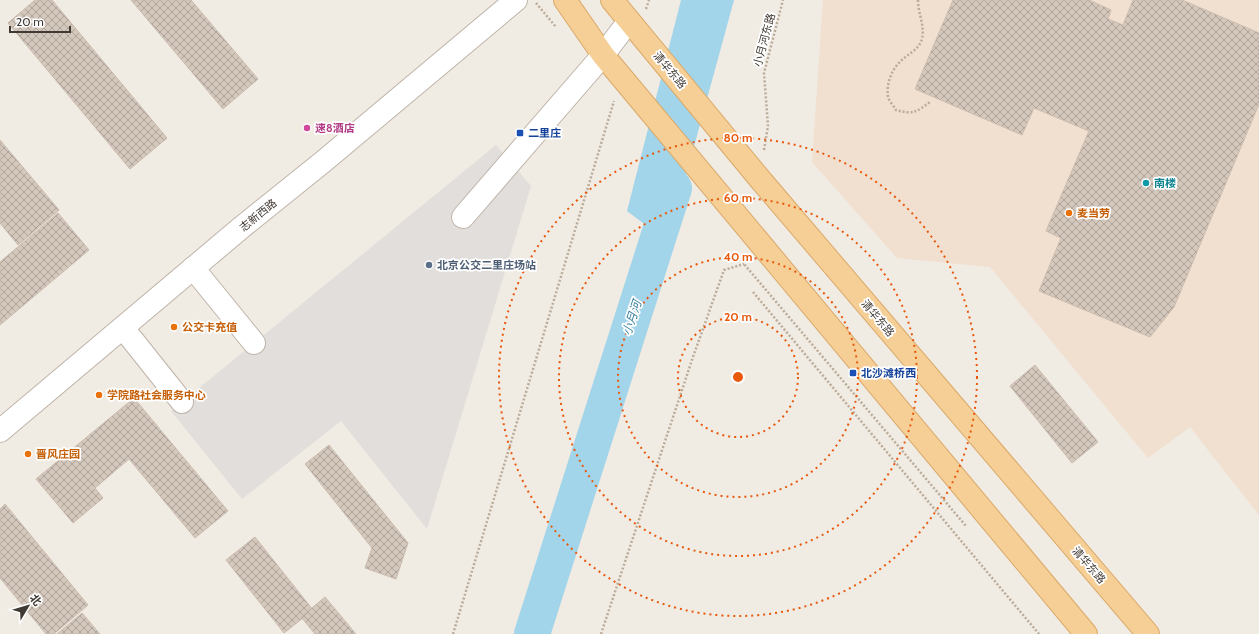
<svg xmlns="http://www.w3.org/2000/svg" width="1259" height="634" viewBox="0 0 1259 634" font-family="Cabin,'Noto Sans SC',sans-serif">
	<style>
		.commercial { fill: #f1dfcf }
		.parking { fill: #e1dedb }
		.water { fill: #a3d5ea }
		.lines { fill: none; stroke-linecap: round; stroke-linejoin: round }
		.river { stroke: #a3d5ea; stroke-width: 36 }
		.building { fill: url(#building-cross-hatch); stroke: #cbbcad }
		.minor-casing { stroke: #beb4aa; stroke-width: 24 }
		.major-casing { stroke: #daa968; stroke-width: 24 }
		.path { stroke: #bbab99; stroke-width: 2.5; stroke-dasharray: 2 2; stroke-linecap: butt }
		.minor { stroke: #fff; stroke-width: 22 }
		.major { stroke: #f6cf96; stroke-width: 22 }
		.ring { fill: none; stroke: #e8590c; stroke-width: 2; stroke-dasharray: 2 4 }
		.hotel-dot { fill: #d1479c; stroke: #fff; stroke-width: 1.5 }
		.transit-dot { fill: #1a4fb4; stroke: #fff; stroke-width: 1.5 }
		.culture-dot { fill: #0f9aa8; stroke: #fff; stroke-width: 1.5 }
		.food-dot { fill: #e8710a; stroke: #fff; stroke-width: 1.5 }
		.service-dot { fill: #5c6f8a; stroke: #fff; stroke-width: 1.5 }
		.labels { text-anchor: middle; stroke-width: 3.5; stroke-linejoin: round; paint-order: stroke }
		.street-label { font-size: 11px; fill: #413a34; stroke: #fff }
		.hotel-label { font-size: 11px; font-weight: bold; fill: #b23c85; stroke: #fff; text-anchor: start }
		.transit-label { font-size: 11px; font-weight: bold; fill: #164399; stroke: #fff; text-anchor: start }
		.culture-label { font-size: 11px; font-weight: bold; fill: #0d838f; stroke: #fff; text-anchor: start }
		.food-label { font-size: 11px; font-weight: bold; fill: #c56008; stroke: #fff; text-anchor: start }
		.service-label { font-size: 11px; font-weight: bold; fill: #4e5e75; stroke: #fff; text-anchor: start }
		.water-label { font-size: 12px; font-style: italic; fill: #347d9d; stroke: #fff }
		.centre { fill: #e8590c; stroke: #fff; stroke-width: 2 }
		.ring-label { font-size: 12px; text-anchor: middle; font-weight: bold; fill: #e8590c; stroke: #fff; stroke-width: 3.5; stroke-linejoin: round; paint-order: stroke }
	</style>
	<defs>
		<pattern id="building-cross-hatch" width="8" height="8" patternUnits="userSpaceOnUse"><rect width="8" height="8" fill="#d4c8bd"/><path d="M0 0l8 8M0 8l8-8" fill="none" stroke="#aea39a"/></pattern>
	</defs>
	<rect width="100%" height="100%" fill="#f0ebe3"/>
	<path class="commercial" d="M 823,0 L 1259,0 L 1259,515 L 1190,427 L 1148,458 L 990,267 L 897,258 L 812,162 Z"/>
	<path class="parking" d="M 496,145 L 531,186 L 427,529 L 341,421 L 242,499 L 171,411 Z"/>
	<path class="water" d="M 681,0 L 734,0 L 668,242 L 627,211 Z"/>
	<g class="lines">
		<path class="river" d="M 532,634 L 674,188"/>
	</g>
	<g class="building">
		<path d="M 35,0 L 52,0 L 167,138 L 130,169 L 8,23 Z"/>
		<path d="M 131,0 L 191,0 L 258,79 L 223,109 Z"/>
		<path d="M 953,0 L 1089,0 L 1111,10 L 1108,19 L 1123,25 L 1133,0 L 1141,1 L 1142,0 L 1182,0 L 1259,33 L 1259,104 L 1174,307 L 1150,337 L 1039,291 L 1061,238 L 1046,231 L 1089,131 L 1034,108 L 1022,135 L 915,89 Z"/>
		<path d="M 0,140 L 59,210 L 18,245 L 0,223 Z"/>
		<path d="M 58,213 L 89,250 L 0,325 L 0,262 Z"/>
		<path d="M 1035,365 L 1098,442 L 1072,463 L 1010,386 Z"/>
		<path d="M 134,398 L 228,511 L 195,538 L 129,459 L 95,488 L 103,498 L 73,523 L 36,479 Z"/>
		<path d="M 329,445 L 408,543 L 396,579 L 365,568 L 372,548 L 305,464 Z"/>
		<path d="M 5,504 L 88,605 L 54,634 L 46,634 L 0,578 L 0,509 Z"/>
		<path d="M 255,537 L 313,610 L 284,633 L 226,560 Z"/>
		<path d="M 325,597 L 356,634 L 315,634 L 301,617 Z"/>
		<path d="M 82,613 L 100,634 L 57,634 Z"/>
	</g>
	<g class="lines">
		<g class="minor-casing">
			<g id="minor">
				<path d="M 463,217 L 603,55 L 629,21"/>
				<path d="M 193,268 L 254,343"/>
				<path d="M 123,328 L 182,402"/>
				<path d="M 0,431 L 242,227 L 324,161 L 516,0"/>
			</g>
		</g>
		<g class="major-casing">
			<g id="major">
				<path d="M 565,0 L 603,55 L 1086,634"/>
				<path d="M 612,0 L 759,178 L 1148,634"/>
			</g>
		</g>
		<g class="path">
			<path d="M 918,0 C 918,14 925,25 922,39 C 919,49 910,53 903,59 C 892,68 886,83 888,97 C 889,101 894,106 896,110 C 914,115 916,112 930,102"/>
			<path d="M 536,3 L 556,27"/>
			<path d="M 646,9 L 649,0"/>
			<path d="M 764,150 L 768,126 L 764,73 L 783,0"/>
			<path d="M 742,257 L 744,264 L 966,526"/>
			<path d="M 753,292 L 1039,634"/>
			<path d="M 453,634 L 614,101"/>
			<path d="M 601,634 L 693,357 L 724,270 L 744,264"/>
		</g>
		<use href="#minor" class="minor"/>
		<use href="#major" class="major"/>
	</g>
	<g class="ring">
		<circle cx="738" cy="377" r="60"/>
		<circle cx="738" cy="377" r="120"/>
		<circle cx="738" cy="377" r="179"/>
		<circle cx="738" cy="377" r="239"/>
	</g>
	<circle class="hotel-dot" cx="307" cy="128" r="4"/>
	<g class="transit-dot">
		<rect x="516" y="129" width="8" height="8" rx="2"/>
		<rect x="849" y="369" width="8" height="8" rx="2"/>
	</g>
	<circle class="culture-dot" cx="1146" cy="183" r="4"/>
	<g class="food-dot">
		<circle cx="1069" cy="213" r="4"/>
		<circle cx="174" cy="327" r="4"/>
		<circle cx="99" cy="395" r="4"/>
		<circle cx="28" cy="454" r="4"/>
	</g>
	<circle class="service-dot" cx="429" cy="265" r="4"/>
	<g class="labels">
		<g class="street-label">
			<text transform="translate(764 40) rotate(-75)" y="4">小月河东路</text>
			<text transform="translate(670 70) rotate(50)" y="4">清华东路</text>
			<text transform="translate(258 215) rotate(-39)" y="4">志新西路</text>
			<text transform="translate(878 318) rotate(50)" y="4">清华东路</text>
			<text transform="translate(1089 565) rotate(49)" y="4">清华东路</text>
		</g>
		<g class="hotel-label">
			<text x="315" y="132">速8酒店</text>
		</g>
		<g class="transit-label">
			<text x="528" y="137">二里庄</text>
			<text x="861" y="377">北沙滩桥西</text>
		</g>
		<g class="culture-label">
			<text x="1154" y="187">南楼</text>
		</g>
		<g class="food-label">
			<text x="1077" y="217">麦当劳</text>
			<text x="182" y="331">公交卡充值</text>
			<text x="107" y="399">学院路社会服务中心</text>
			<text x="36" y="458">晋风庄园</text>
		</g>
		<g class="service-label">
			<text x="437" y="269">北京公交二里庄场站</text>
		</g>
		<g class="water-label">
			<text transform="translate(632 318) rotate(-72)" y="4">小月河</text>
		</g>
	</g>
	<circle cx="738" cy="377" r="6" class="centre"/>
	<g class="ring-label">
		<text x="738" y="142">80 m</text>
		<text x="738" y="202">60 m</text>
		<text x="738" y="261">40 m</text>
		<text x="738" y="321">20 m</text>
	</g>
	<g transform="translate(28 606) rotate(52)" stroke="#ffffff" stroke-width="3" paint-order="stroke">
	<path d="M0-3L7 15L0 10L-7 15Z" fill="#413a34"/>
	<text y="-6" font-size="11" font-weight="bold" text-anchor="middle" fill="#413a34">北</text>
	</g>
	<path d="M10 26v6h60v-6" fill="none" stroke="#413a34" stroke-width="2"/>
	<text x="16" y="26" font-size="12" fill="#413a34" stroke="#ffffff" stroke-width="3" paint-order="stroke">20 m</text>
</svg>
